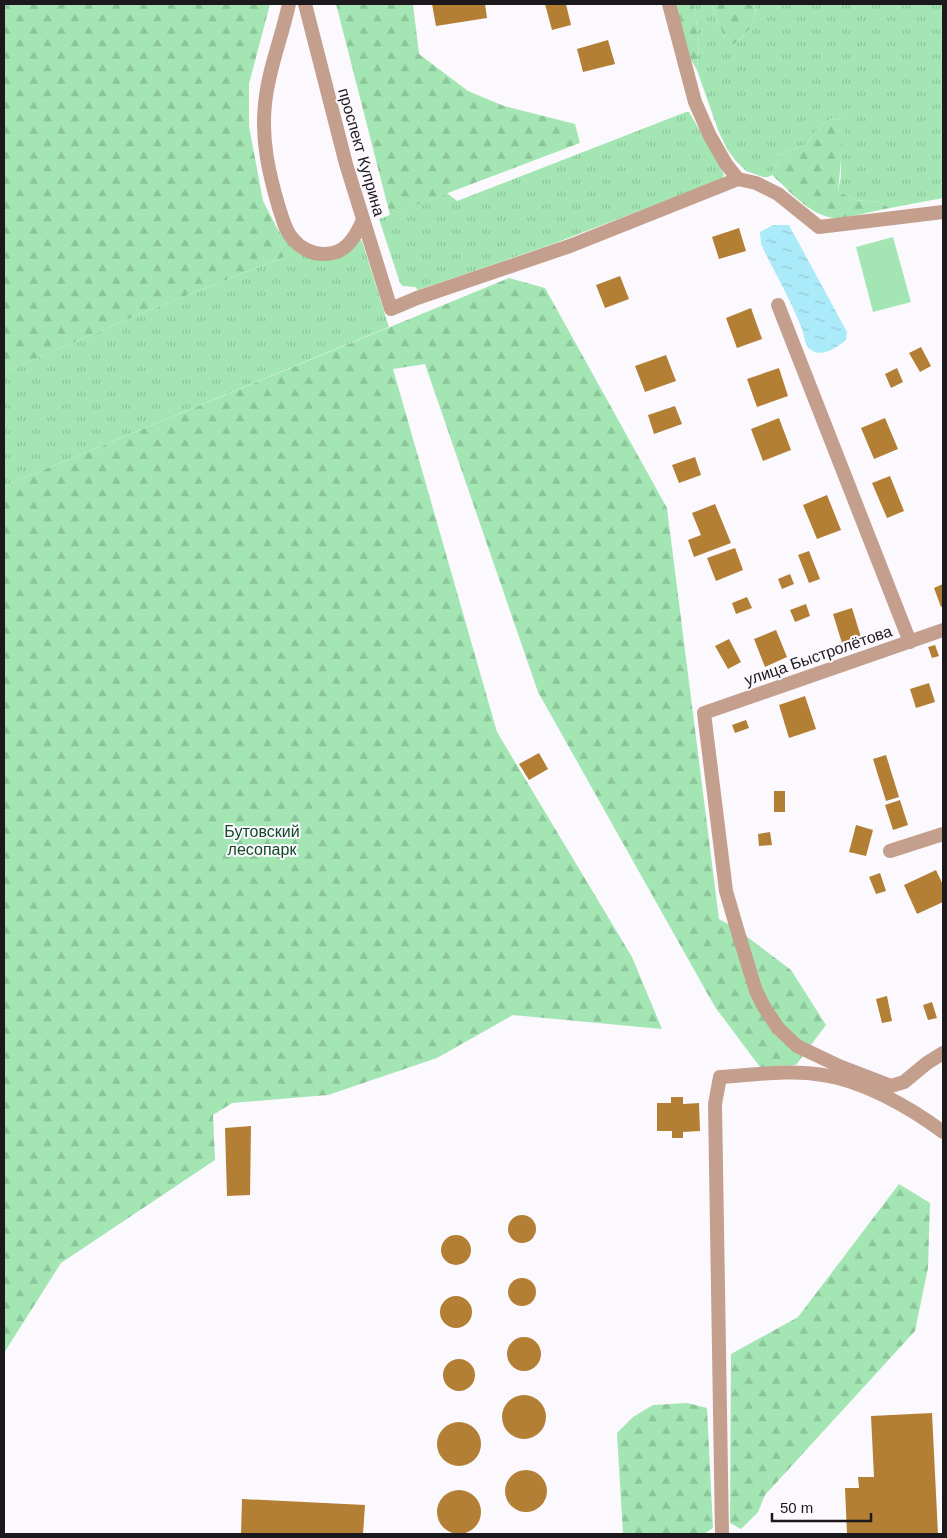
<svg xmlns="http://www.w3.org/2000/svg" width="947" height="1538" viewBox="0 0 947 1538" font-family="Arial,sans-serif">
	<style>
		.grass { fill: url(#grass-tufts) }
		.forest { fill: url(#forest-firs) }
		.pitch { fill: #a3e6b4 }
		.water { fill: url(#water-ripples) }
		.building { fill: #b37f34 }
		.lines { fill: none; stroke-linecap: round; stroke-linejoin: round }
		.street { stroke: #c49f8e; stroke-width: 14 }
		.labels { text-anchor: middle; stroke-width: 4; stroke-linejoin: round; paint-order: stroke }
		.street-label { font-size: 16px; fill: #1b191c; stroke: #fcf9fe }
		.park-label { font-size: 16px; fill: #104a26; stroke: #fcf9fe }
	</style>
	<defs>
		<pattern id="grass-tufts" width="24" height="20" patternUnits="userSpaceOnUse" patternTransform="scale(1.25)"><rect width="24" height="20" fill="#a3e6b4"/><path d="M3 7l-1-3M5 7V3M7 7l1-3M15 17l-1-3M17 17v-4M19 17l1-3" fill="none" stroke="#8cc59a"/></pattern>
		<pattern id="forest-firs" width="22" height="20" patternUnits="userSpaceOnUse" patternTransform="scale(1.25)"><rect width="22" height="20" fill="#a3e6b4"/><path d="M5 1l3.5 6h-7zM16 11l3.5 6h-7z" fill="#8cc59a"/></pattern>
		<pattern id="water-ripples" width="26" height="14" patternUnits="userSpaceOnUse" patternTransform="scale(1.25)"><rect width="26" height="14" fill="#abeaf9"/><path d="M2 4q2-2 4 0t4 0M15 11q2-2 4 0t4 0" fill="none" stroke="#93c8d5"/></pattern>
	</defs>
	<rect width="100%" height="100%" fill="#fcf9fe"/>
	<g class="grass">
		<path d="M 694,4 L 711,4 L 724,37 L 734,44 C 748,32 758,23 755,4 L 943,4 L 943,198 L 890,208 L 878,202 L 855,200 L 838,191 L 841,176 L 841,120 L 832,118 L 820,126 L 806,145 L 789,150 L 780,156 L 772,175 L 768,177 L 763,177 L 746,171 L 735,160 L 727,149 L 718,130 L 697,70 L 699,43 Z"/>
		<path d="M 686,112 L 689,112 L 722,169 L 724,175 L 722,179 L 550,245 L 418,290 L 415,287 L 403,286 L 400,283 L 379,219 L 447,193 L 457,201 Z"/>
		<path d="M 275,224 C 284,242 294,246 312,255 L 359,239 L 362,241 L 389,327 L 4,486 L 4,372 L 147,311 L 284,257 Z"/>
	</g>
	<g class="forest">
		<path d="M 4,4 L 270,4 L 249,84 L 249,126 L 263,201 L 275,224 L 284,257 L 147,311 L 4,372 Z"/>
		<path d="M 336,4 L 413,4 L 419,54 L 468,91 L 504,106 L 575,124 L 580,143 L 390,215 Z"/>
		<path d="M 675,4 L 694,4 L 699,43 L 697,70 L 690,58 Z"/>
		<path d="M 711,4 L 755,4 C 758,23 748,32 734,44 L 728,44 L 724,37 Z"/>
		<path d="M 832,118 L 841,120 L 844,129 L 838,191 L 855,200 L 878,202 L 890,208 C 873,211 856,216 840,218 C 813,220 789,190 772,175 L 780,156 L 789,150 L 806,145 L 820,126 Z"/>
		<path d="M 509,278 L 545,288 L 667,508 L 719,919 L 737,929 L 791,970 L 826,1025 L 796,1065 L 760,1067 L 715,1007 L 538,692 L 425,364 L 393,369 L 497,732 L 632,957 L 662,1029 L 513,1015 L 437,1058 L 328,1095 L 232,1103 L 213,1115 L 215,1160 L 61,1263 L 4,1353 L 4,486 Z"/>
		<path d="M 899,1184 L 930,1203 L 928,1268 L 915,1331 L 765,1495 L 758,1512 L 741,1529 L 730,1523 L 731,1354 L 798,1317 Z"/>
		<path d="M 687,1403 L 707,1408 L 713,1528 L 704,1534 L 623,1534 L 617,1433 L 633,1417 L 653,1405 Z"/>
	</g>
	<path class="pitch" d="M 893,237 L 911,302 L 873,312 L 856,247 Z"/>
	<path class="water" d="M 773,225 L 789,225 L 847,332 L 846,340 C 838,347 822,358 811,350 C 804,345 805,337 802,329 C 791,300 774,272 761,244 L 760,232 Z"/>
	<g class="building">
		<path d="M 432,4 L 485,4 L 487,18 L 436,26 Z"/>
		<path d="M 545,4 L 566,4 L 571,25 L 552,30 Z"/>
		<path d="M 608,40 L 615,64 L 583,72 L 577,49 Z"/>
		<path d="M 739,228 L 746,251 L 719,259 L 712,237 Z"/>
		<path d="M 620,276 L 629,299 L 605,308 L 596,285 Z"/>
		<path d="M 751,308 L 762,339 L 737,348 L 726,318 Z"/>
		<path d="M 921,347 L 931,366 L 920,372 L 909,353 Z"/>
		<path d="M 666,355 L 676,381 L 645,392 L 635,366 Z"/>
		<path d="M 779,368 L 788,396 L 757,407 L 747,379 Z"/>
		<path d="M 897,368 L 903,382 L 891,388 L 885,374 Z"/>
		<path d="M 675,406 L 682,424 L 654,434 L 648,415 Z"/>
		<path d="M 779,418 L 791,450 L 763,461 L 751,429 Z"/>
		<path d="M 885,418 L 898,449 L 874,459 L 861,428 Z"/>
		<path d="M 695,457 L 701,475 L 679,483 L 672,465 Z"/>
		<path d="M 890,476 L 904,511 L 887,518 L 872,483 Z"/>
		<path d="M 827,495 L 841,530 L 817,539 L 803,505 Z"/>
		<path d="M 715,504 L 731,543 L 694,557 L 688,540 L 701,535 L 692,513 Z"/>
		<path d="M 735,548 L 743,570 L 716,581 L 707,558 Z"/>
		<path d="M 809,551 L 820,579 L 809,583 L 798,555 Z"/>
		<path d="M 790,574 L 794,584 L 782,589 L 778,579 Z"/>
		<path d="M 943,584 L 943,606 L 941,607 L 934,588 Z"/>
		<path d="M 747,597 L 752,608 L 736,614 L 732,603 Z"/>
		<path d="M 806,604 L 810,616 L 795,622 L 790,610 Z"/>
		<path d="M 852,608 L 861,637 L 842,643 L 833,614 Z"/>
		<path d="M 776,630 L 787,657 L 765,667 L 754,639 Z"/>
		<path d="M 729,639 L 741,662 L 728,669 L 715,646 Z"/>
		<path d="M 935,645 L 939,656 L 932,658 L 928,647 Z"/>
		<path d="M 929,683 L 935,702 L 916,708 L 910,689 Z"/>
		<path d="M 805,696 L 816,729 L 789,738 L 779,705 Z"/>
		<path d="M 746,720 L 749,728 L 735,733 L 732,725 Z"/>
		<path d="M 539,753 L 548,769 L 529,780 L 519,764 Z"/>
		<path d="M 886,755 L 899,797 L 886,801 L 873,759 Z"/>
		<rect x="774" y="791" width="11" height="21"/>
		<path d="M 900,800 L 908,825 L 893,830 L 885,805 Z"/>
		<path d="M 856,825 L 873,830 L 866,856 L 849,852 Z"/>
		<path d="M 770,832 L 772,845 L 759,846 L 758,834 Z"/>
		<path d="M 936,870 L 943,885 L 943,902 L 917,914 L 904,885 Z"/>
		<path d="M 880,873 L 886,891 L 876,894 L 869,877 Z"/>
		<path d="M 887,996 L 892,1021 L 882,1023 L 876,999 Z"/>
		<path d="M 932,1002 L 937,1018 L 928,1020 L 923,1005 Z"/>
		<path d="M 671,1097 L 683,1097 L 683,1104 L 699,1103 L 700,1131 L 683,1132 L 683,1138 L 672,1138 L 672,1131 L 657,1131 L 657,1103 L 671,1103 Z"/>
		<path d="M 251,1126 L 250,1195 L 227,1196 L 225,1128 Z"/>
		<circle cx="522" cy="1229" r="14"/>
		<circle cx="456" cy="1250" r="15"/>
		<circle cx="522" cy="1292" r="14"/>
		<circle cx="456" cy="1312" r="16"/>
		<circle cx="524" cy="1354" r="17"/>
		<circle cx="459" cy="1375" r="16"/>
		<circle cx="524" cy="1417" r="22"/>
		<path d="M 932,1413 L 938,1534 L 847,1534 L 845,1488 L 859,1488 L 858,1477 L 874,1477 L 871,1416 Z"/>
		<circle cx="459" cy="1444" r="22"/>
		<circle cx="526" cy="1491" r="21"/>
		<circle cx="459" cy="1512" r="22"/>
		<path d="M 242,1499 L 365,1505 L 363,1534 L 241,1534 Z"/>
	</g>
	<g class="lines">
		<g class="street">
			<path d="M 289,4 C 282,37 268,70 265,104 C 261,140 269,174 279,208 C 283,219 285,231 293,239 C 300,248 312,254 323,254 C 345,255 355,238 363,220"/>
			<path d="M 305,4 L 346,164 L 391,309 L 417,298 L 570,246 L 738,179"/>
			<path d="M 669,4 L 695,102 L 710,136 L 726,164 L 738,179 L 756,183 L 778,194 L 819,227 L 943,212"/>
			<path d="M 778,305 L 910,642"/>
			<path d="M 943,630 L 704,713 L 726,891 L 737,929 L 756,991 L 764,1007 L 778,1028 L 797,1046 L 839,1066 L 891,1086 L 904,1082 L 927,1063 L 943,1053"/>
			<path d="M 890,851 L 943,834"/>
			<path d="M 722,1534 L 715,1104 L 720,1077 C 754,1075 790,1069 823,1075 C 864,1081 911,1108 943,1132"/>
		</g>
	</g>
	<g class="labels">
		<g class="street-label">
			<text transform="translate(362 152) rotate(74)" y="6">проспект Куприна</text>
			<text transform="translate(818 655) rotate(-19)" y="6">улица Быстролётова</text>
		</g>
		<g class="park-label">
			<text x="262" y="837">Бутовский<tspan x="262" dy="18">лесопарк</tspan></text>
		</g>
	</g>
	<rect width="947" height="1538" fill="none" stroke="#1b191c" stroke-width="10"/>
	<path d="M772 1513v8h99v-8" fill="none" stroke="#1b191c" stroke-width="2.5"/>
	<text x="780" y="1513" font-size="15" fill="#1b191c" stroke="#fcf9fe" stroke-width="4" paint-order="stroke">50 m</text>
</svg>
